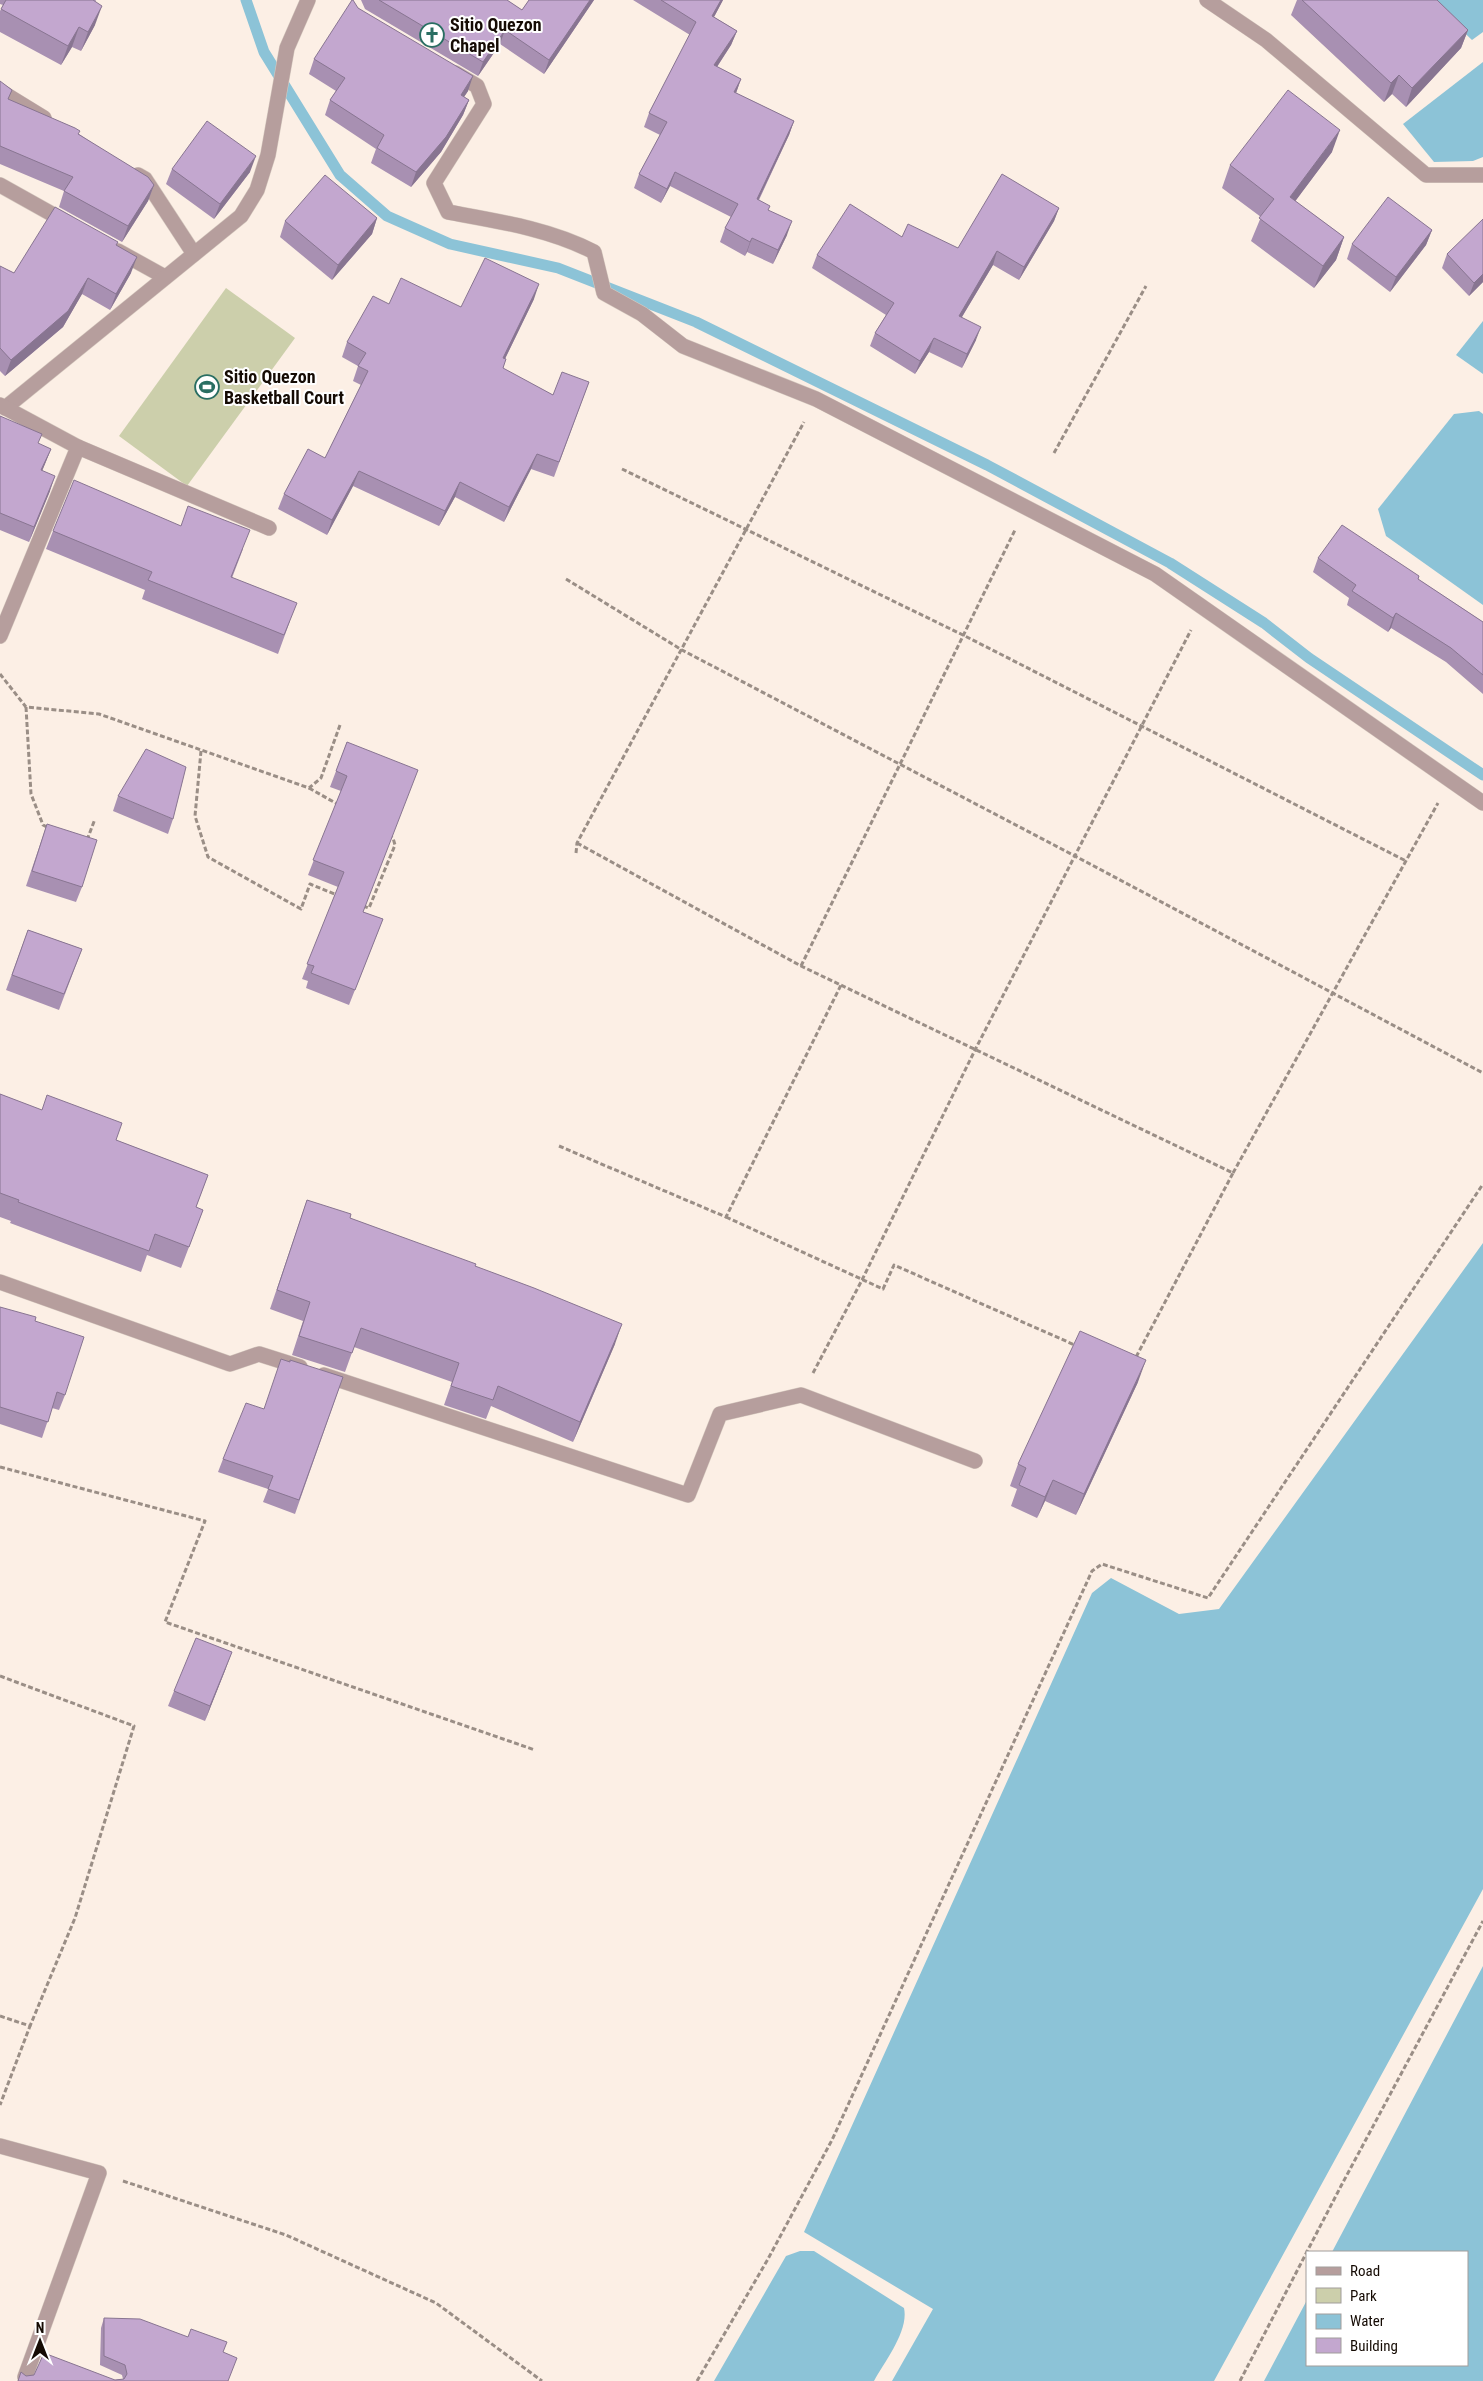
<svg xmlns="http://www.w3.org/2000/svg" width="1483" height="2381" viewBox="0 0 1483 2381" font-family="'Roboto Condensed',sans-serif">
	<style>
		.green { fill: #cccfab }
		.water { fill: #8cc3d7 }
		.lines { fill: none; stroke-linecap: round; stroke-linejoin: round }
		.stream { stroke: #8cc3d7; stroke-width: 11 }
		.minor-casing { stroke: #d7cbc1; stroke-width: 16 }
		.tertiary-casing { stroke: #d7cbc1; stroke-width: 16 }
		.path { stroke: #9a8e86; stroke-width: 3; stroke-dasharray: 5 2.5; stroke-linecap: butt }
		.minor { stroke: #b69e9d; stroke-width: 15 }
		.tertiary { stroke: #b69e9d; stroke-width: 15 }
		.wall { fill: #a890b2 }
		.shaded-wall { fill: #887591 }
		.building { fill: #c3a7cf; stroke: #887591 }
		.labels { text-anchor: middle; stroke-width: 4; stroke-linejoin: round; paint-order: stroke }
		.poi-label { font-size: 18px; font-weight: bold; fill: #150b04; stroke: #fff; text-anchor: start }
	</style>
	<rect width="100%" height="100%" fill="#fcefe5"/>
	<path class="green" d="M 226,288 L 295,338 L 187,486 L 119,436 Z"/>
	<g class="water">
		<path d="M 1430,0 L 1483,0 L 1483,32 L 1472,40 Z"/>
		<path d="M 1483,62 L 1483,157 L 1473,161 L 1434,162 L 1403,124 Z"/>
		<path d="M 1483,321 L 1483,374 L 1456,355 Z"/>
		<path d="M 1479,411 L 1483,414 L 1483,605 L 1386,536 L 1378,509 L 1454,414 Z"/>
		<path d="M 1483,1243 L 1483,1889 L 1214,2381 L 892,2381 L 933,2309 L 804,2232 L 1092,1593 L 1111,1578 L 1179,1614 L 1219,1609 Z"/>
		<path d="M 1483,1966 L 1483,2381 L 1264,2381 L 1307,2300 L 1307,2365 L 1467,2365 L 1467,2252 L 1332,2252 Z"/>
		<path d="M 800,2251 L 814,2251 L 904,2308 C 909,2331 885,2361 874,2381 L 714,2381 L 786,2256 Z"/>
	</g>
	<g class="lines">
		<path class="stream" d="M 246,0 L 264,52 L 340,175 L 387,216 L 450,244 L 558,268 L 696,322 L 987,465 L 1170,563 L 1264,623 L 1309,658 L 1483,775"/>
		<g class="minor-casing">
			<g id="minor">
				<path d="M 1207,0 L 1266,40 L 1426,175 L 1483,175"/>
				<path d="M 455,73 L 477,86 L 484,104 L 434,183 L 448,212 C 497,221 550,229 594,252 L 604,293 L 642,314 L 683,346 L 816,399 L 1155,574 L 1483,803"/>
				<path d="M 0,91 L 44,118"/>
				<path d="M 138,175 L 145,179 L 194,254"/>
				<path d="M 0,185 L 68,223"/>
				<path d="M 118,251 L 165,277"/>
				<path d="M 5,408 L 241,216 L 257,190 L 268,155 L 287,48 L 308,0"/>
				<path d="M 78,447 L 269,528"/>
				<path d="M 0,1282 L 230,1364 L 259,1354 L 300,1367"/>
				<path d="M 324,1375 L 688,1495 L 720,1414 L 801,1395 L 975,1461"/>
				<path d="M 0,2146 L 99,2173 L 25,2377"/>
			</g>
		</g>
		<g class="tertiary-casing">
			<path id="tertiary" d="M 0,405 L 78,447 L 0,636"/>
		</g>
		<g class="path">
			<path d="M 1054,453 L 1146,286"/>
			<path d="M 622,469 L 963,635 L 1406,861"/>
			<path d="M 566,579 L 682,650 L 1075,856 L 1483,1073"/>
			<path d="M 0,674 L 26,707 L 99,714 L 309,788 L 321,778 L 340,725"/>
			<path d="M 26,707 L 31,794 L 43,825 L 49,828"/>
			<path d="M 201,751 L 195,816 L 208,857 L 301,909 L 310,884 L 337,895"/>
			<path d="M 309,788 L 339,805"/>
			<path d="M 87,840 L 95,819"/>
			<path d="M 577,843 L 801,966 L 1233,1173 L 1135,1359"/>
			<path d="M 576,853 L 577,843 L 804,422"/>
			<path d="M 363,906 L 369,908 L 395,845 L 393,838 L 389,835"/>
			<path d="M 801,966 L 1015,530"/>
			<path d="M 559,1146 L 726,1217 L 841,985"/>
			<path d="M 1233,1173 L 1438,803"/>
			<path d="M 726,1217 L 883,1289 L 894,1265 L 1077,1346"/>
			<path d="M 813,1373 L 862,1280 L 975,1050 L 1191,630"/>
			<path d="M 0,1467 L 205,1521 L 165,1622 L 535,1750"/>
			<path d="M 0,1676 L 134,1726 L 75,1918 L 30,2026"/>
			<path d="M 0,2016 L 30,2026 L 0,2105"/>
			<path d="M 123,2181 L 286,2235 L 436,2303 L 542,2381"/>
			<path d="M 697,2381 L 768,2259 L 832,2140 L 1092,1571 L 1102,1564 L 1208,1598 L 1483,1184"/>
			<path d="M 1240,2381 L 1341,2186 L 1483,1921"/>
		</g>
		<use href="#minor" class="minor"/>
		<use href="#tertiary" class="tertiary"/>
	</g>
	<g class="wall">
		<path d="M 0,0 L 96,0 L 95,2 L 95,25 L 81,51 L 72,47 L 61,65 L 0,32 L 0,11 L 3,5 L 0,4 Z"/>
		<path d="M 361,0 L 507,0 L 522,10 L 529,0 L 594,0 L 544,74 L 500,44 L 478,76 L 365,9 Z"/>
		<path d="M 633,0 L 723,0 L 714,17 L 737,31 L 731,45 L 717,67 L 741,79 L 736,93 L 794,121 L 789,135 L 759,200 L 768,210 L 787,235 L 773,264 L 747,252 L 745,256 L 720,242 L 725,228 L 731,217 L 670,186 L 661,203 L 634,188 L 639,174 L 660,135 L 644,127 L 649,113 L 690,35 Z"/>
		<path d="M 1297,0 L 1437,0 L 1468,30 L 1461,48 L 1406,107 L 1392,94 L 1384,102 L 1291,15 Z"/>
		<path d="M 358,8 L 468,91 L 464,97 L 469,100 L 463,115 L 441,152 L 411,187 L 371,163 L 376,149 L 325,115 L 330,100 L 336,91 L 309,74 L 314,59 Z"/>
		<path d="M 0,81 L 9,100 L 79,134 L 154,185 L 148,201 L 122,242 L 59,207 L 64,191 L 0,164 Z"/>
		<path d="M 1332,152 L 1295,201 L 1344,237 L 1336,260 L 1314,288 L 1251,241 L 1261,217 L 1222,188 L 1230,165 Z"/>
		<path d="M 172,169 L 250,172 L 214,219 L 166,184 Z"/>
		<path d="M 1059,208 L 1054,221 L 1019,280 L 993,265 L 962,317 L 976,340 L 962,368 L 929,352 L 915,374 L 870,346 L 875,333 L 886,315 L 812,268 L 817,255 L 902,237 L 958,248 Z"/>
		<path d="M 377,218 L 372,234 L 332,280 L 280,237 L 285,221 Z"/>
		<path d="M 1432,230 L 1426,245 L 1390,292 L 1347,259 L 1352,244 Z"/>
		<path d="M 118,242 L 117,245 L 131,273 L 110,310 L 82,294 L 63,327 L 5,376 L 0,371 L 0,266 L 14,273 Z"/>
		<path d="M 1447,254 L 1483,282 L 1469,296 L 1442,268 Z"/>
		<path d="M 534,299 L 505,359 L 503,369 L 553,395 L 589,382 L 554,477 L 531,469 L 504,522 L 455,497 L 439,526 L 353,486 L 327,535 L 278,509 L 284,494 L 325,458 L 361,385 L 353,381 L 358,366 L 342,357 L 347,342 L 389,304 L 461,307 Z"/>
		<path d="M 0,416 L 39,444 L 51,449 L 42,471 L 50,491 L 29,542 L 0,530 Z"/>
		<path d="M 181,526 L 243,549 L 232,578 L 290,621 L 278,654 L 142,599 L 145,590 L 46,549 L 53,531 Z"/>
		<path d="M 1318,558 L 1419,576 L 1418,579 L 1483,622 L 1483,694 L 1446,662 L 1391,628 L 1388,632 L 1347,605 L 1349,598 L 1313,572 Z"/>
		<path d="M 347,742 L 363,912 L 383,919 L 349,1005 L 306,988 L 308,981 L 302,979 L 338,887 L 308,875 L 341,791 L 330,787 Z"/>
		<path d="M 118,796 L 173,819 L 168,834 L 113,811 Z"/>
		<path d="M 47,824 L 82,887 L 76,902 L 26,886 Z"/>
		<path d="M 28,930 L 82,949 L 59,1010 L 6,990 Z"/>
		<path d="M 0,1094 L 116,1140 L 208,1175 L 196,1207 L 203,1210 L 181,1268 L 147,1255 L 141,1272 L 10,1223 L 11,1221 L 0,1217 Z"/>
		<path d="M 307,1200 L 350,1218 L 475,1266 L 615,1344 L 573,1442 L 491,1406 L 486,1419 L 444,1405 L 452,1382 L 354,1347 L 345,1372 L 292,1355 L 303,1321 L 270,1309 Z"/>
		<path d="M 0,1307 L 35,1321 L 65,1395 L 59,1410 L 52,1408 L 42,1438 L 0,1424 Z"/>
		<path d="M 290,1362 L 343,1377 L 295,1514 L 263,1502 L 268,1489 L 218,1472 L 223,1459 L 264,1409 Z"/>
		<path d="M 1138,1382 L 1076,1515 L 1045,1501 L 1037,1518 L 1011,1506 L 1017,1489 L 1010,1486 L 1018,1464 Z"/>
		<path d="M 226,1668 L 205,1721 L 168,1706 L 174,1691 Z"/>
		<path d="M 104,2318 L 223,2352 L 228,2381 L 18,2381 L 26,2376 L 115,2380 L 123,2379 L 122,2375 L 100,2365 L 101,2328 Z"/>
	</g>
	<g class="shaded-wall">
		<path d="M 590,0 L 594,0 L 544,74 L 549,60 Z"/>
		<path d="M 721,0 L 723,0 L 707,30 L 712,16 Z"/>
		<path d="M 102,6 L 95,25 L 81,51 L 88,32 Z"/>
		<path d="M 79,27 L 72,47 L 61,65 L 68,46 Z"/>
		<path d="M 505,30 L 500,44 L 478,76 L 483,62 Z"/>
		<path d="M 1468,30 L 1461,48 L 1406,107 L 1412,88 Z"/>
		<path d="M 737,31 L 731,45 L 709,79 L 714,65 Z"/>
		<path d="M 1399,75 L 1392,94 L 1384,102 L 1391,83 Z"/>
		<path d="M 473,76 L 468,91 L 455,110 L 461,95 Z"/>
		<path d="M 741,79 L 736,93 L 734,92 Z"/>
		<path d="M 469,100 L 463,115 L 441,152 L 411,187 L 416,172 Z"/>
		<path d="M 794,121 L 789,135 L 752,213 L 757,199 Z"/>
		<path d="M 1340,130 L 1332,152 L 1282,219 L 1290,197 Z"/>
		<path d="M 256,156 L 250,172 L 214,219 L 220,204 Z"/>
		<path d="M 675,172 L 670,186 L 661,203 L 667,189 Z"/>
		<path d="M 154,185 L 148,201 L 122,242 L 128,226 Z"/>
		<path d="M 1059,208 L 1054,221 L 1019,280 L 1024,267 Z"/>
		<path d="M 377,218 L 372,234 L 332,280 L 338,265 Z"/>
		<path d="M 792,221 L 787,235 L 773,264 L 778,250 Z"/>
		<path d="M 1432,230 L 1426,245 L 1390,292 L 1396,277 Z"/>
		<path d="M 1344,237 L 1336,260 L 1314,288 L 1323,266 Z"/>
		<path d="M 752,238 L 747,252 L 745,256 L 750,242 Z"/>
		<path d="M 997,251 L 993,265 L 954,330 L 959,316 Z"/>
		<path d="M 137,257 L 131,273 L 110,310 L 116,294 Z"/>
		<path d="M 1483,274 L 1483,282 L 1469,296 L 1474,283 Z"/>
		<path d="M 88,278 L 82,294 L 63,327 L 5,376 L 11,360 Z"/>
		<path d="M 539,284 L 534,299 L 498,373 L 503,358 Z"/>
		<path d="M 981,327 L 976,340 L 962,368 L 967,354 Z"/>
		<path d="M 934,338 L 929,352 L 915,374 L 920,361 Z"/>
		<path d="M 51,449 L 45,464 L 36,485 L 41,470 Z"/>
		<path d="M 537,454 L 531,469 L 504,522 L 509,507 Z"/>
		<path d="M 359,471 L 353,486 L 327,535 L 332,520 Z"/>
		<path d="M 55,476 L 50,491 L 29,542 L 34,527 Z"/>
		<path d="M 460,482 L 455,497 L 439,526 L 445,511 Z"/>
		<path d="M 1396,613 L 1391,628 L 1388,632 L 1393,618 Z"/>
		<path d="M 622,1324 L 615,1344 L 573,1442 L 580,1422 Z"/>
		<path d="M 1146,1360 L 1138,1382 L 1076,1515 L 1084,1494 Z"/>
		<path d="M 1053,1480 L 1045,1501 L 1037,1518 L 1045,1497 Z"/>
		<path d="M 232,1652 L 226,1668 L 205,1721 L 210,1706 Z"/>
	</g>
	<g class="building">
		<path d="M 6,0 L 93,0 L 102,6 L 88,32 L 79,27 L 68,46 L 1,9 Z"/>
		<path d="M 352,0 L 353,0 L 358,8 L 473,76 L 461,95 L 469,100 L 446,137 L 416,172 L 377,148 L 384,135 L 330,100 L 345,78 L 314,59 Z"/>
		<path d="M 379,0 L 507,0 L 522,10 L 529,0 L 590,0 L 549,60 L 505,30 L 483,62 Z"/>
		<path d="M 661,0 L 721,0 L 712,16 L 737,31 L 714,65 L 741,79 L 734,92 L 794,121 L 757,199 L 770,206 L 768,210 L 792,221 L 778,250 L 752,238 L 750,242 L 725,228 L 738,204 L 675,172 L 667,189 L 639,174 L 667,122 L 649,113 L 696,22 Z"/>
		<path d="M 1302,0 L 1437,0 L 1468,30 L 1412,88 L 1399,75 L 1391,83 Z"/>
		<path d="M 0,81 L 12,90 L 8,99 L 75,128 L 80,131 L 78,134 L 148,177 L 154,185 L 128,226 L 64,191 L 73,177 L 0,146 Z"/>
		<path d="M 1288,90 L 1340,130 L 1290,197 L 1344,237 L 1323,266 L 1259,218 L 1274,199 L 1230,165 Z"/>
		<path d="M 207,121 L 256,156 L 220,204 L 172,169 Z"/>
		<path d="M 1002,174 L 1059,208 L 1024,267 L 997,251 L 959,316 L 981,327 L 967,354 L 934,338 L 920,361 L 875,333 L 894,303 L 817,255 L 850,204 L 902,237 L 908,224 L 958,248 Z"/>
		<path d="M 325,175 L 377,218 L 338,265 L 285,221 Z"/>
		<path d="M 1388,197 L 1432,230 L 1396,277 L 1352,244 Z"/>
		<path d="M 55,207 L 118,242 L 116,245 L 137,257 L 116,294 L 88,278 L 68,311 L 11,360 L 0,348 L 0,266 L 14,273 Z"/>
		<path d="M 1483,219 L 1483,274 L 1474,283 L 1447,254 Z"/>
		<path d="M 485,258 L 539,284 L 503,358 L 506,359 L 503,368 L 553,395 L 562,372 L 589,382 L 559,462 L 537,454 L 509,507 L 460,482 L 445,511 L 359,471 L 332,520 L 284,494 L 308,449 L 325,458 L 368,371 L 358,366 L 366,353 L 347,342 L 373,296 L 389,304 L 401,278 L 461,307 Z"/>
		<path d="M 0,416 L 42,434 L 38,443 L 51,449 L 41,470 L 55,476 L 34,527 L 0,513 Z"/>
		<path d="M 74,480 L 181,526 L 188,506 L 250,530 L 231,577 L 297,603 L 284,635 L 148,580 L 152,572 L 53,531 Z"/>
		<path d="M 1342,525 L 1419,576 L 1418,579 L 1483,622 L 1483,675 L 1451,648 L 1396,613 L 1393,618 L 1352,591 L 1356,585 L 1318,558 Z"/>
		<path d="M 347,742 L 418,770 L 363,912 L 383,919 L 355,990 L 311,973 L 314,966 L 307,964 L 344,872 L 313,860 L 347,776 L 336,771 Z"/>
		<path d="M 146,749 L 186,767 L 173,819 L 118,796 Z"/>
		<path d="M 47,824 L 97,840 L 82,887 L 32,871 Z"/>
		<path d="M 28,930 L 82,949 L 64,994 L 12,975 Z"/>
		<path d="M 0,1094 L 42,1110 L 47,1095 L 122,1123 L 116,1140 L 208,1175 L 196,1207 L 203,1210 L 189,1247 L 155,1234 L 149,1251 L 18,1202 L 19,1200 L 0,1193 Z"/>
		<path d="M 307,1200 L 351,1214 L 350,1218 L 476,1264 L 475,1266 L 534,1288 L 622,1324 L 580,1422 L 498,1386 L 493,1400 L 451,1386 L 459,1363 L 361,1328 L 352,1353 L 299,1336 L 310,1302 L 277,1290 Z"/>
		<path d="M 0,1307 L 36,1317 L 35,1321 L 84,1337 L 65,1395 L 57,1392 L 48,1422 L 0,1407 Z"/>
		<path d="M 1080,1331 L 1146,1360 L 1084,1494 L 1053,1480 L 1045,1497 L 1019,1485 L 1026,1468 L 1018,1464 Z"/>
		<path d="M 281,1359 L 290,1362 L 290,1360 L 343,1377 L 299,1500 L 268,1489 L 273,1476 L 223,1459 L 246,1403 L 264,1409 Z"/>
		<path d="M 196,1638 L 232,1652 L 210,1706 L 174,1691 Z"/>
		<path d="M 104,2318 L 140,2319 L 188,2337 L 191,2329 L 227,2342 L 223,2352 L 237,2358 L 228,2381 L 18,2381 L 21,2372 L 26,2376 L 34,2375 L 44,2353 L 115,2380 L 124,2379 L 127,2374 L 125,2365 L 104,2356 Z"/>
	</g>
	<defs>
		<g id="church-ring" transform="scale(1.25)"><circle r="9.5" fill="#fff" stroke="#296e62" stroke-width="1.5"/><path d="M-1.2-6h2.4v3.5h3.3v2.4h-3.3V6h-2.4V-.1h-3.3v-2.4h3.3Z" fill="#296e62"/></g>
		<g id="stadium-ring" transform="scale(1.25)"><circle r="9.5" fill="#fff" stroke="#296e62" stroke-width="1.5"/><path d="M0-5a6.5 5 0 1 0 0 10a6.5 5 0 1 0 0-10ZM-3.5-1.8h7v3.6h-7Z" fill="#296e62"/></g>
	</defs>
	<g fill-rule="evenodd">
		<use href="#church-ring" x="432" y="35"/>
		<use href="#stadium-ring" x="207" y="387"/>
	</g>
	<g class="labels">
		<g class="poi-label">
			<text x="450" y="31">Sitio Quezon<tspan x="450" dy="21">Chapel</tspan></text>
			<text x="224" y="383">Sitio Quezon<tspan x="224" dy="21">Basketball Court</tspan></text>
		</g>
	</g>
	<rect x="1306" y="2251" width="162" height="115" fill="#ffffff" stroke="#a19d9b"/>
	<rect x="1316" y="2267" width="25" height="8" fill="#b69e9d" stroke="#a19d9b"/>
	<text x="1350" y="2276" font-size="15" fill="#150b04">Road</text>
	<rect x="1316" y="2288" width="25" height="15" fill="#cccfab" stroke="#a19d9b"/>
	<text x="1350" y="2301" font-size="15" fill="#150b04">Park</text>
	<rect x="1316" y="2314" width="25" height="15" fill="#8cc3d7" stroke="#a19d9b"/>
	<text x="1350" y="2326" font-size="15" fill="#150b04">Water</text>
	<rect x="1316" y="2338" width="25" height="15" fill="#c3a7cf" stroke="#a19d9b"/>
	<text x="1350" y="2351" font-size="15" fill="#150b04">Building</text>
	<g transform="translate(40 2341)" stroke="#ffffff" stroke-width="4" paint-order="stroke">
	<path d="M0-4L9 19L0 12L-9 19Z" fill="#150b04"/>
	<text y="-8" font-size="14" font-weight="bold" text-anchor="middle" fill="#150b04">N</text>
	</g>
</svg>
